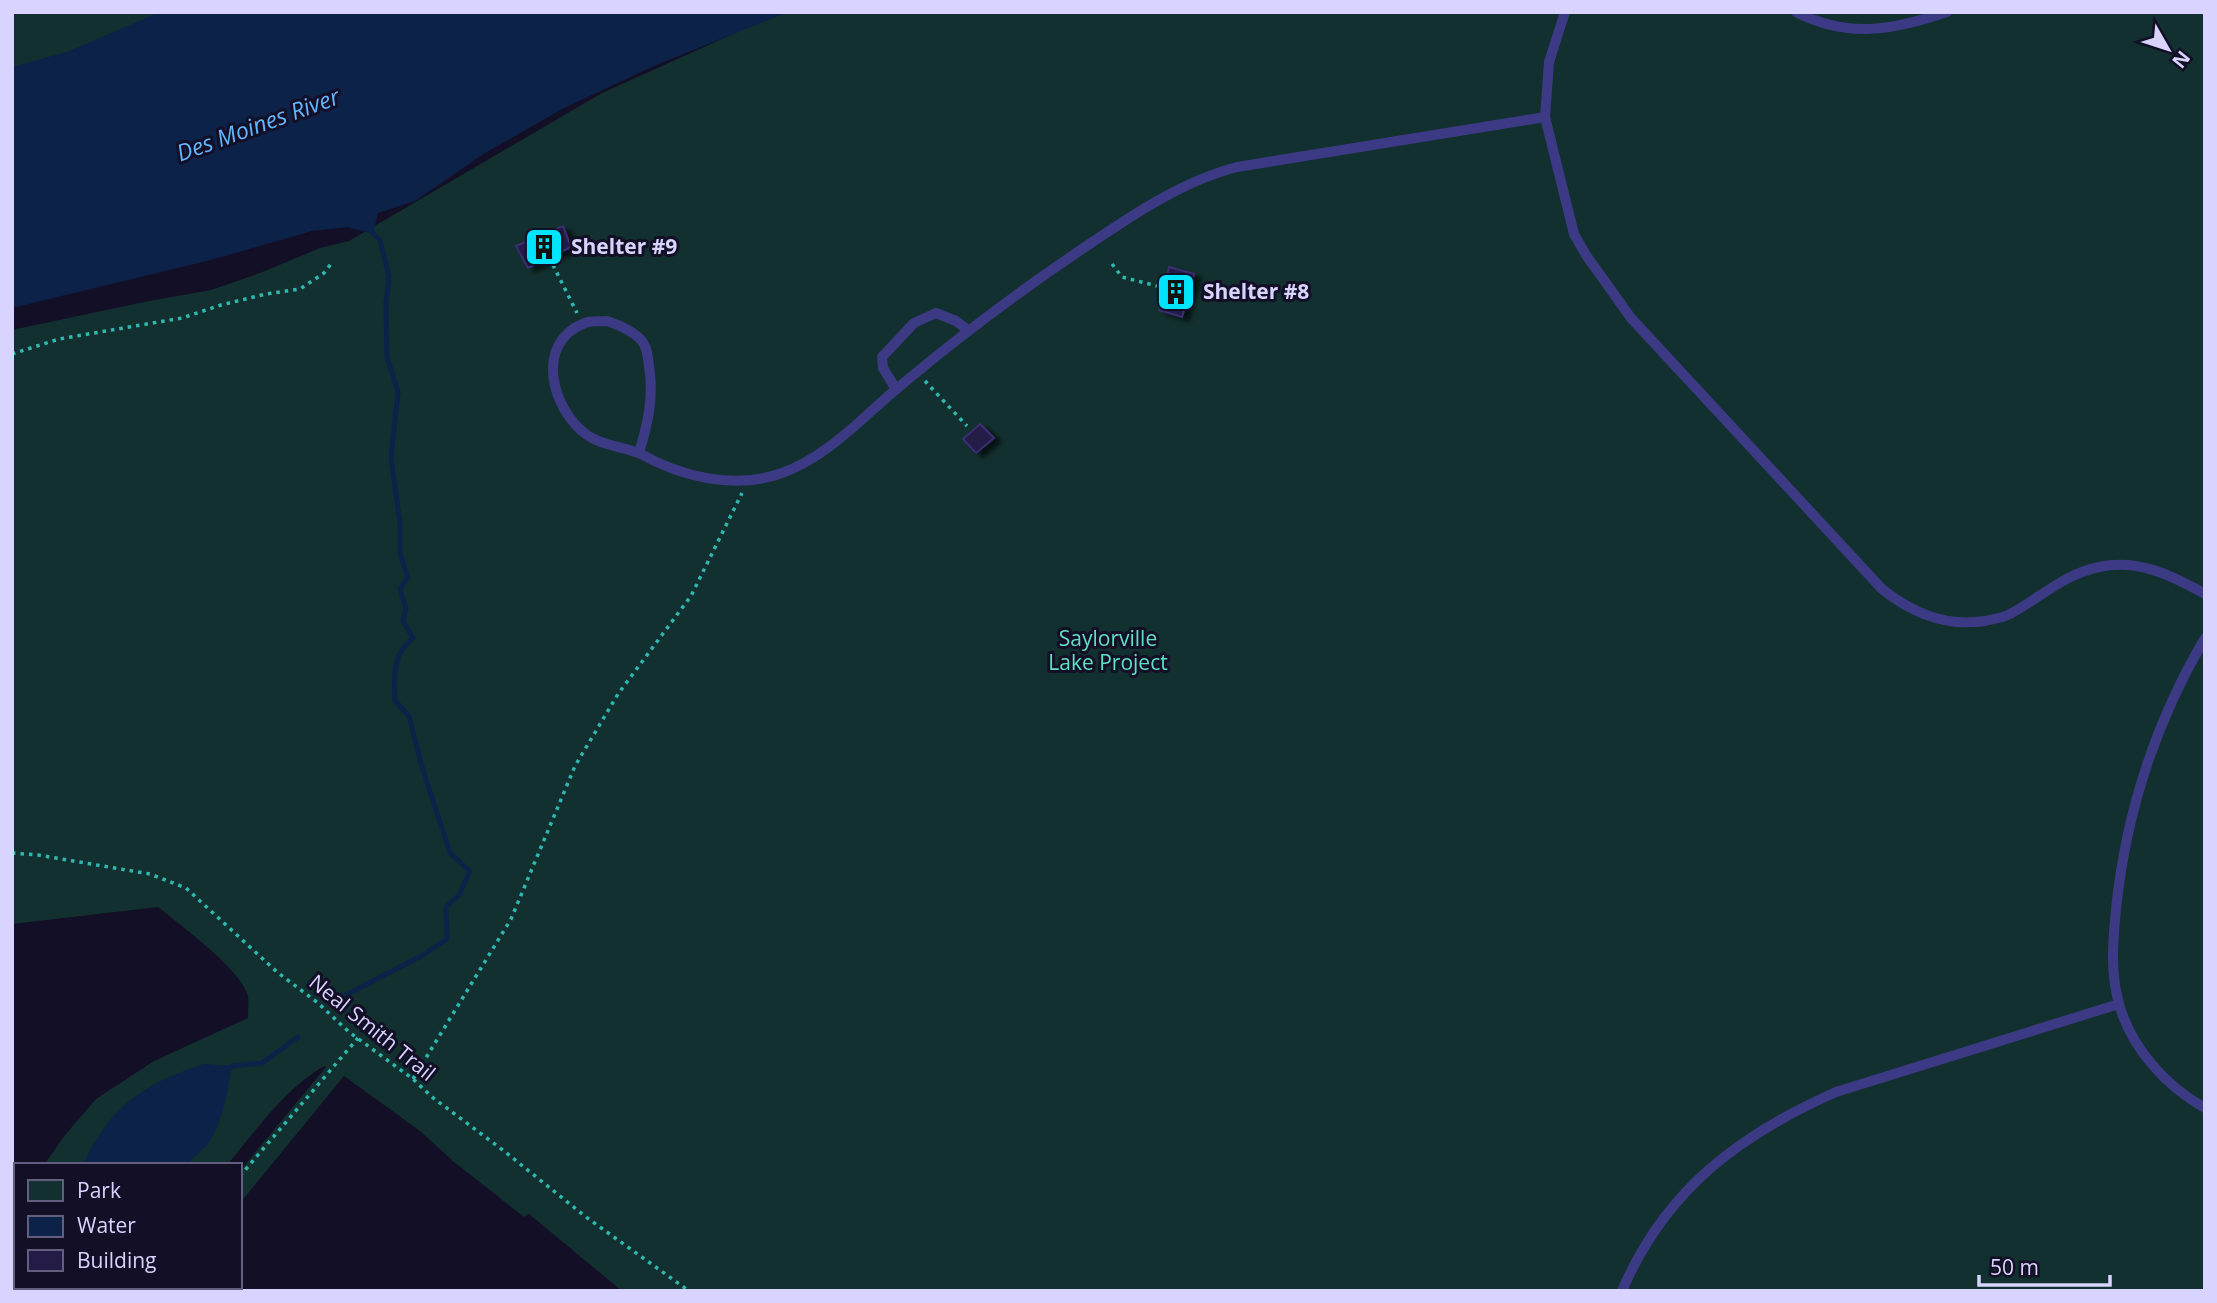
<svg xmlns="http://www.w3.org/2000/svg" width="2217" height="1303" viewBox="0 0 2217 1303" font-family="'Open Sans',sans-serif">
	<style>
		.green { fill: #12302f }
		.water { fill: #0c2248 }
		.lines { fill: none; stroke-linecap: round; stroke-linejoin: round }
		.stream { stroke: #0c2248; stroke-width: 5 }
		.building { fill: #241b47; stroke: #3b2d73; stroke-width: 2; filter: url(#shadow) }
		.path { stroke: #2fb8b0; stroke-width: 3.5; stroke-dasharray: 3.5 5; stroke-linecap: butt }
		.lane { stroke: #3d3a85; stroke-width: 10 }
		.labels { text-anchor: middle; stroke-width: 6; stroke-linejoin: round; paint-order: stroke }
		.poi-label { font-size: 21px; font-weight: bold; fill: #d9d4ff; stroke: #130f26; text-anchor: start }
		.park-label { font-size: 21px; fill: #5fe0c0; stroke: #130f26 }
		.street-label { font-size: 21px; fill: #d9d4ff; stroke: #130f26 }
		.water-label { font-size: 23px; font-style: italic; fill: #62b6ff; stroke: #130f26 }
	</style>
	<defs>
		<filter id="shadow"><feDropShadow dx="7" dy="4" stdDeviation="2" flood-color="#0009"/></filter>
	</defs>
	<rect width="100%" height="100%" fill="#130f26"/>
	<g class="green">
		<path d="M 12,12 L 230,12 L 12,77 Z"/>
		<path d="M 782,12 L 2205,12 L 2205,1291 L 622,1291 L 529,1214 L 524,1217 L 454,1162 L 420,1131 L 344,1076 L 240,1203 L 240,1171 L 326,1067 L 324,1066 C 285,1088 256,1131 227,1165 L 44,1165 L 65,1135 L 96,1099 L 154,1061 L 248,1018 C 248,1011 249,1002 248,996 C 242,970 180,925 158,907 L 12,924 L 12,330 L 144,302 L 211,290 L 260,273 L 320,248 L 349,241 L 602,93 Z"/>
		<path d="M 16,1230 L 16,1287 L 125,1287 L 123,1291 L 12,1291 L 12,1239 Z"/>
	</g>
	<g class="water">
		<path d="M 160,12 L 788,12 L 656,65 L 564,108 L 485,153 L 415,201 L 378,213 L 373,234 L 348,227 L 312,231 L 211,260 L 12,308 L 12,67 L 67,52 Z"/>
		<path d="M 204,1064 L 232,1066 C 227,1093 223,1123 207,1145 C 201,1152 193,1156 188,1165 L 83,1165 C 109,1106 145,1083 204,1064 Z"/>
	</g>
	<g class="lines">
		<g class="stream">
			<path d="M 342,997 L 423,955 L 447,939 L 446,907 L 459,895 L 470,871 L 450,853 L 422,767 L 409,716 L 395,701 C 394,677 392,654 413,638 L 403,621 L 406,609 L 400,589 L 408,577 L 400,554 L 400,524 L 391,457 L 398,392 L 387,357 L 386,304 L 389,277 L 380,240 L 369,229"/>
			<path d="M 228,1071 L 232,1066 L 262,1063 L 298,1037"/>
		</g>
	</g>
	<g class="building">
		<path d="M 563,226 L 571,247 L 528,268 L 516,246 Z"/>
		<path d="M 1169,267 L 1194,274 L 1182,317 L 1159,310 Z"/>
		<path d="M 980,424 L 994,438 L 976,453 L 963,439 Z"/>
	</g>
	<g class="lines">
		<g class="path">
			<path d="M 1112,264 L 1122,277 L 1157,286"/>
			<path d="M 553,265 L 577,313"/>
			<path d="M 12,354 L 59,339 L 182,318 L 221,305 L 266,294 L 300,289 L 324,273 L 331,264"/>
			<path d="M 925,381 L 967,426"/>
			<path d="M 12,853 L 38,855 L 150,874 L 186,888 L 277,972 L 318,1003 L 349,1032 L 413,1079 L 432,1097 L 504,1151 L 586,1217 L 689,1291"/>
			<path d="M 413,1079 L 511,919 L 575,766 L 618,694 L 691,596 L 742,493"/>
			<path d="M 240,1176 L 358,1038"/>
			<path d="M 144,1291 L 147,1287"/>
		</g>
		<g class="lane">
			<path d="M 1565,12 L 1549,62 L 1545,117 L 1574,234 L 1586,255 L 1631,318 L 1882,589 C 1912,613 1945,627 1985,621 C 1993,619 2003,618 2010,614 C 2042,597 2062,575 2099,567 C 2137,558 2173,576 2205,594"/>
			<path d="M 1796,12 C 1849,39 1893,30 1947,12"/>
			<path d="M 607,321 C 619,325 632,330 641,340 C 647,346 648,357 649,366 C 654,397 648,423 639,453 C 623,447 601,445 587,435 C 551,409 534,342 585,323 C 591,320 601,322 607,321 Z"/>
			<path d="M 896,389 L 883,368 L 882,357 L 914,323 L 936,313 L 956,321 L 969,331"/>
			<path d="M 639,453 C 681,477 735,490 782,473 C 830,456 866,413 905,382 C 963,333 1024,288 1088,245 C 1134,214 1183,181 1237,167 L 1545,117"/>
			<path d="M 2205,638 C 2156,721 2126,813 2116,909 C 2113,941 2110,972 2119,1004 C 2131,1047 2165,1086 2205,1108"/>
			<path d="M 1622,1291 C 1665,1190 1739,1135 1836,1092 L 2119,1004"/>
		</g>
	</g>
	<defs>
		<g id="building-square" transform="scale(2.0125)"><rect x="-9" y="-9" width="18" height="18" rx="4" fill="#00e5ff" stroke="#130f26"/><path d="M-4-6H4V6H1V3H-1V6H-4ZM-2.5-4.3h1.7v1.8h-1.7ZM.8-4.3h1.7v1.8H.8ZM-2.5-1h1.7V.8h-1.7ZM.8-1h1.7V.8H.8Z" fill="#111"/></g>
	</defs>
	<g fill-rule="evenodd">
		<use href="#building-square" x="544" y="247"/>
		<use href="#building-square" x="1176" y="292"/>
	</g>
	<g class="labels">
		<g class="poi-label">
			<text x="571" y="254">Shelter #9</text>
			<text x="1203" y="299">Shelter #8</text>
		</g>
		<g class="park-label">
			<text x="1108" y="646">Saylorville<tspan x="1108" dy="24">Lake Project</tspan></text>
		</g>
		<g class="street-label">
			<text transform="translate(372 1028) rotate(39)" y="7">Neal Smith Trail</text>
		</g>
		<g class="water-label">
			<text transform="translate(258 125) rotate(-20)" y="8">Des Moines River</text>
		</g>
	</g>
	<rect width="2217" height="1303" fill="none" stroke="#d9d4ff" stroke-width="28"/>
	<rect x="14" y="1163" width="228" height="126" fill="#130f26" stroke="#625e7d" stroke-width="2"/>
	<rect x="28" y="1180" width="35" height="21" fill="#12302f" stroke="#625e7d" stroke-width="2"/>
	<text x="77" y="1198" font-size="21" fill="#d9d4ff">Park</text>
	<rect x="28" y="1216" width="35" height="21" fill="#0c2248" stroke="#625e7d" stroke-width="2"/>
	<text x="77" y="1233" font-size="21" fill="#d9d4ff">Water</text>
	<rect x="28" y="1250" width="35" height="21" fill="#241b47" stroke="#625e7d" stroke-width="2"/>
	<text x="77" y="1268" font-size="21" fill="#d9d4ff">Building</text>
	<g transform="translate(2168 49) rotate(129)" stroke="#130f26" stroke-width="5" paint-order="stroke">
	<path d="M0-5L12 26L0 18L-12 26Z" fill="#d9d4ff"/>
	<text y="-10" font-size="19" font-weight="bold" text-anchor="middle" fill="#d9d4ff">N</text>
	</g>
	<path d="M1979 1275v10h131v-10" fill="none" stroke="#d9d4ff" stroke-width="3.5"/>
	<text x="1990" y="1275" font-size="21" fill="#d9d4ff" stroke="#130f26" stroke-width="5" paint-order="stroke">50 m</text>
</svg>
